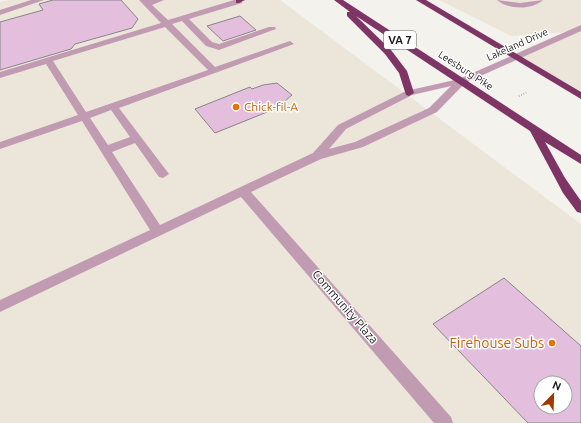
<svg xmlns="http://www.w3.org/2000/svg" width="581" height="423" viewBox="0 0 581 423" font-family="Ubuntu,sans-serif">
	<style>
		.built { fill: #ece6da; fill-rule: evenodd }
		.building { fill: #e4bfdd; stroke: #888488; fill-rule: evenodd }
		.lines { fill: none; stroke-linecap: round; stroke-linejoin: round }
		.path { stroke: #9c9a97; stroke-width: 2; stroke-dasharray: 0.5 2; stroke-linecap: butt }
		.minor { fill: #c09bb1; fill-rule: evenodd }
		.highway { fill: #7e3566; fill-rule: evenodd }
		.food-dot { fill: #e8710a; stroke: #fff; stroke-width: 1.5 }
		.labels { text-anchor: middle; stroke-width: 3; stroke-linejoin: round; paint-order: stroke }
		.far-street-label { font-size: 10px; fill: #1e1d1c; stroke: #fff }
		.shield { fill: #fff; stroke: #626160; stroke-width: 1 }
		.shield-label { font-size: 11px; font-weight: bold; fill: #1e1d1c }
		.food-label { font-size: 12px; fill: #c56008; stroke: #fff; text-anchor: start }
		.street-label { font-size: 12px; fill: #1e1d1c; stroke: #fff }
		.near-food-label { font-size: 14px; fill: #c56008; stroke: #fff; text-anchor: end }
	</style>
	<rect width="100%" height="100%" fill="#f4f2ed"/>
	<g class="built">
		<path d="M 8,0 L 280,0 L 581,224 L 581,423 L 0,423 L 0,2 ZM 541,383 L 565,383 L 565,407 L 541,407 Z"/>
		<path d="M 439,0 L 581,0 L 581,96 L 513,57 L 569,32 L 511,36 Z"/>
	</g>
	<g class="building">
		<path d="M 53,0 L 121,0 L 138,19 L 132,28 L 75,44 L 71,49 L 0,70 L 0,22 L 43,10 L 39,4 Z"/>
		<path d="M 240,16 L 256,30 L 223,41 L 207,26 Z"/>
		<path d="M 277,83 L 292,95 L 277,108 L 215,133 L 195,109 L 250,87 L 252,89 L 263,85 Z"/>
		<path d="M 504,278 L 581,346 L 581,423 L 528,423 L 433,324 ZM 541,383 L 565,383 L 565,407 L 541,407 Z"/>
	</g>
	<g class="lines">
		<path class="path" d="M 519,96 L 528,92"/>
		<g class="minor">
			<path d="M 31,0 L 44,0 L 0,15 L 0,10 Z"/>
			<path d="M 139,0 L 164,0 L 152,5 L 168,20 L 234,0 L 242,0 L 242,3 L 189,19 L 212,42 L 219,44 L 269,27 L 275,27 L 276,29 L 219,50 L 206,46 L 182,21 L 172,24 L 215,67 L 287,42 L 290,41 L 294,44 L 119,108 L 169,174 L 163,178 L 159,177 L 135,143 L 112,152 L 160,225 L 313,153 L 338,125 L 406,91 L 459,79 L 581,25 L 581,31 L 465,83 L 437,112 L 363,147 L 321,159 L 251,192 L 451,417 L 453,423 L 434,423 L 241,197 L 0,312 L 0,300 L 150,230 L 82,121 L 0,149 L 0,142 L 78,115 L 46,64 L 0,78 L 0,72 L 161,23 ZM 165,27 L 208,70 L 86,112 L 53,61 ZM 451,86 L 429,108 L 355,142 L 329,149 L 346,129 L 412,95 ZM 111,110 L 130,137 L 108,145 L 90,118 Z"/>
			<path d="M 497,0 L 520,3 L 543,0 C 532,10 508,10 497,0 Z"/>
		</g>
		<g class="highway">
			<path d="M 236,0 L 245,0 L 239,3 L 236,3 Z"/>
			<path d="M 334,0 L 343,0 L 581,155 L 581,164 L 545,142 L 565,178 L 581,201 L 581,213 L 577,212 L 563,193 L 530,131 L 356,16 L 391,50 L 407,71 L 414,93 L 409,96 L 406,95 L 399,73 L 385,54 L 347,16 L 347,12 L 350,12 Z"/>
			<path d="M 416,0 L 426,0 L 581,92 L 581,99 Z"/>
		</g>
	</g>
	<g class="food-dot">
		<circle cx="236" cy="107" r="4"/>
		<circle cx="552" cy="343" r="4"/>
	</g>
	<g class="labels">
		<g class="far-street-label">
			<text transform="translate(517 44) rotate(-24)" y="4">Lakeland Drive</text>
			<text transform="translate(466 70) rotate(33)" y="4">Leesburg Pike</text>
		</g>
		<rect class="shield" x="384" y="31" width="32" height="18" rx="3"/>
		<g class="shield-label">
			<text x="400" y="44">VA 7</text>
		</g>
		<g class="food-label">
			<text x="244" y="111">Chick-fil-A</text>
		</g>
		<g class="street-label">
			<text transform="translate(345 307) rotate(49)" y="4">Community Plaza</text>
		</g>
		<g class="near-food-label">
			<text x="544" y="348">Firehouse Subs</text>
		</g>
	</g>
	<g transform="translate(553 395) rotate(23)"><circle r="19" fill="#ffffff" stroke="#a5a5a4"/>
	<path d="M0-3L7 15L0 10L-7 15Z" fill="#9e3a00"/>
	<text y="-6" font-size="11" font-weight="bold" text-anchor="middle" fill="#1e1d1c">N</text>
	</g>
</svg>
